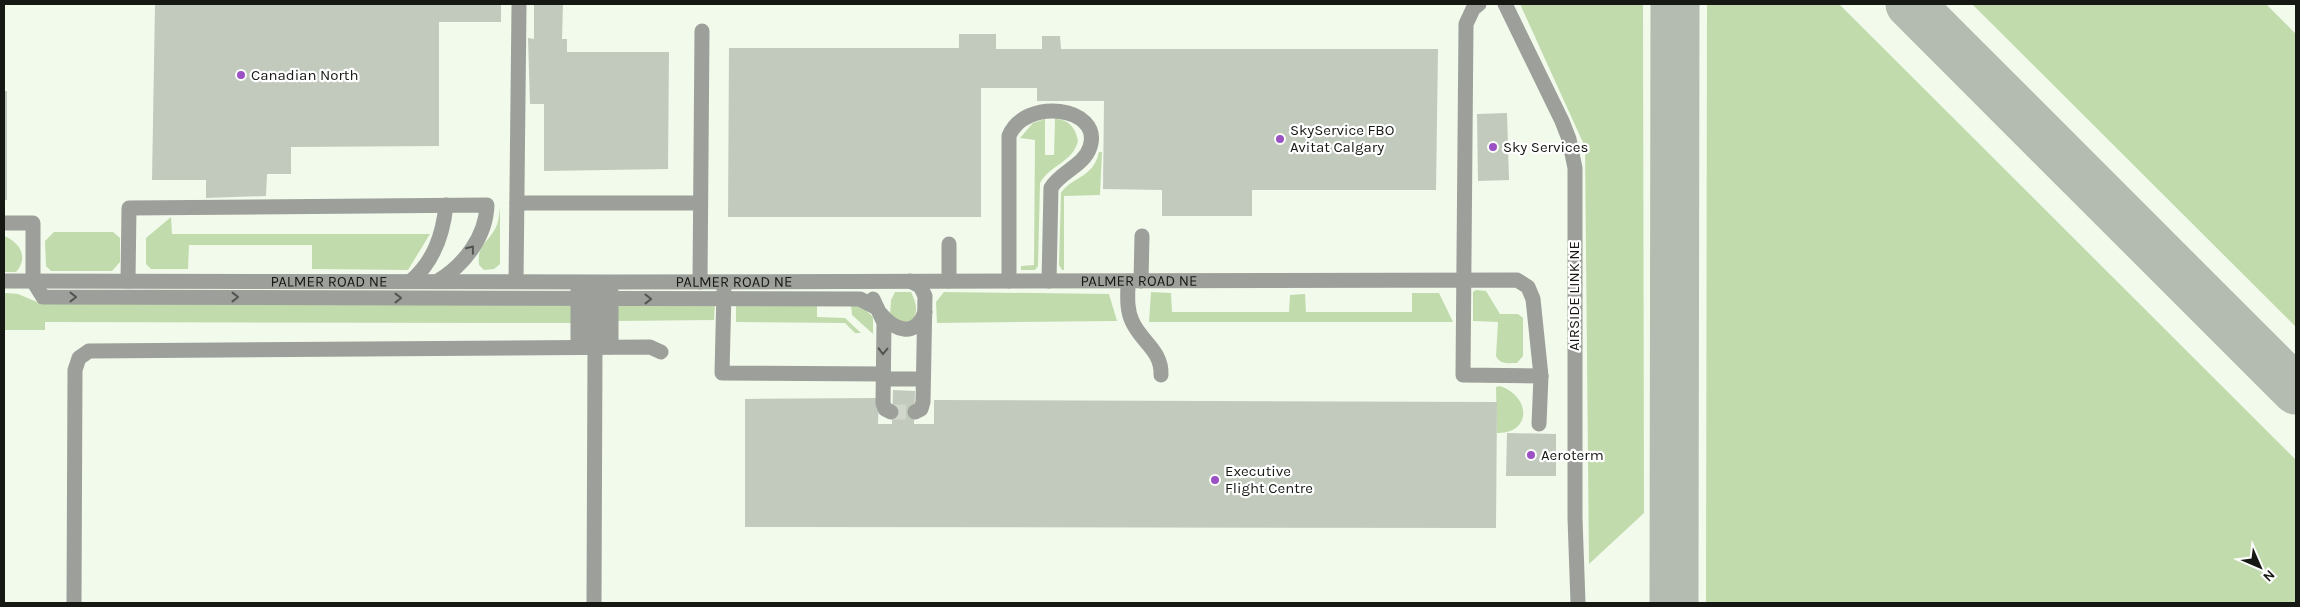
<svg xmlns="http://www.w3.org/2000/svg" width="2300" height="607" viewBox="0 0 2300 607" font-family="Karla,sans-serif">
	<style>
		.green { fill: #c1dbad }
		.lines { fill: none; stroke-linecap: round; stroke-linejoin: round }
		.taxiway { stroke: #b4bbb0; stroke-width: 49 }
		.building { fill: #c2cabd }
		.minor-tunnel { stroke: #d1d8cb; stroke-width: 15; stroke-dasharray: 15 8; stroke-linecap: butt }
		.minor { stroke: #9da09a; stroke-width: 15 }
		.oneway { stroke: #525550 }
		.poi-dot { fill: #9b51c4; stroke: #fff; stroke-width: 2 }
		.labels { text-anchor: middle; stroke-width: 4.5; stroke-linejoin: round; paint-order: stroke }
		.poi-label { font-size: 15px; fill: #151813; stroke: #fff; text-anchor: start }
		.street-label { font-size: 15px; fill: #151813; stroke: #fff }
	</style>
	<rect width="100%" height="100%" fill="#f2faec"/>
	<g class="green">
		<path d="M 1520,4 L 1643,4 L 1644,513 L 1589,564 L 1585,147 Z"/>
		<path d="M 1707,4 L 1839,4 L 2296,460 L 2296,603 L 1706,603 Z"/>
		<path d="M 1972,4 L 2266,4 L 2296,34 L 2296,327 Z"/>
		<path d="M 1045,119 L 1045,155 L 1054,155 L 1055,119 C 1069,119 1076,129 1078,141 C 1073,162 1050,165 1040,183 L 1038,266 L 1035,270 L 1021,270 L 1021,266 L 1034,265 L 1035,140 L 1020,138 L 1033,123 Z"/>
		<path d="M 1099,152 L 1102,152 L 1100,195 L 1064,196 L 1064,270 L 1062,270 L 1059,265 L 1061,193 C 1072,176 1093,179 1099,152 Z"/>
		<path d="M 500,207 L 500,264 L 494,269 L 484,270 L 479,265 C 477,243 488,244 496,227 C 499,221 499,214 500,207 Z"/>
		<path d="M 171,217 L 172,234 L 430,234 L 408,270 L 312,269 L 312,245 L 189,245 L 188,269 L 151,269 L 146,264 L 146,238 Z"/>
		<path d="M 54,232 L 113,232 L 120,238 L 120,262 L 112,271 L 51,271 L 46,266 L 45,241 Z"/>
		<path d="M 4,236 C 20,242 29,258 16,272 L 4,272 Z"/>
		<path d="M 1476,290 L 1486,291 L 1500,314 L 1518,314 L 1523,318 L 1523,356 L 1517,363 C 1509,363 1500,365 1496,356 L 1498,322 L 1473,321 L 1473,292 Z"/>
		<path d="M 895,292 L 911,292 C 916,303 919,311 912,321 L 899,323 L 890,315 L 891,300 Z"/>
		<path d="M 944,292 L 1109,294 L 1117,321 L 937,323 L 936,302 Z"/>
		<path d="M 1151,292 L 1171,293 L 1172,312 L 1289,312 L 1290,295 L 1305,294 L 1306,312 L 1412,312 L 1412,293 L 1439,293 L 1453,322 L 1149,322 Z"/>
		<path d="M 6,293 L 18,294 L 37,302 L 573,305 L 573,323 L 45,322 L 45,330 L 4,330 L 4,294 Z"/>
		<path d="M 715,302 L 714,320 L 616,321 L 615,303 Z"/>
		<path d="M 851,305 L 860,305 L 873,317 L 873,334 L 852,315 Z"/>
		<path d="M 736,306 L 817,306 L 817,317 L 845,318 L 861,333 L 855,333 L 845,323 L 736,322 Z"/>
		<path d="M 1500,386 C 1532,397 1531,434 1497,433 L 1496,387 Z"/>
	</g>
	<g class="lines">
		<g class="taxiway">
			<path d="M 1910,4 L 2296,390"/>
			<path d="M 1674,603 L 1675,4"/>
		</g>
	</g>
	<g class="building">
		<path d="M 155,4 L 501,4 L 501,22 L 439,22 L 439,146 L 291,147 L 291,174 L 267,174 L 266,196 L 206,198 L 206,180 L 152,180 Z"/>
		<path d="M 534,4 L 563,4 L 562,39 L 567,39 L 567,52 L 669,52 L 668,169 L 544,171 L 544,104 L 530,104 L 528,38 L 534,39 Z"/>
		<path d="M 959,34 L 996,34 L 996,49 L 1042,49 L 1042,36 L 1060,36 L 1061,49 L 1438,49 L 1436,190 L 1252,190 L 1252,216 L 1162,216 L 1162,190 L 1103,189 L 1104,101 L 1037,101 L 1037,88 L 981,88 L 981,217 L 728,217 L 729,48 L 959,48 Z"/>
		<rect x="4" y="91" width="3" height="109"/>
		<path d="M 1507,113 L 1509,180 L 1478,181 L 1477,114 Z"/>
		<path d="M 893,390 L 915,391 L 914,424 L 934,424 L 934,400 L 1497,402 L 1496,528 L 745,527 L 745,399 L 879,398 L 878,424 L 892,424 Z"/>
		<path d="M 1507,433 L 1556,434 L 1556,476 L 1506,476 Z"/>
	</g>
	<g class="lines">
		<path class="minor-tunnel" d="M 891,412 L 915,412"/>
		<g class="minor">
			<path d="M 1479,4 L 1473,9 L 1466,24 L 1463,375 L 1541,376"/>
			<path d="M 1505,4 L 1562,121 L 1569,139 L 1575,168 L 1575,518 L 1578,603"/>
			<path d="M 517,203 L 700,203"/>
			<path d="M 4,223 L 33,223 L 33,281 L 43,297 L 860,299 L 877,308"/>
			<path d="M 949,244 L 949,281"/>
			<path id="s1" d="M 4,281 L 611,282 L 1517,280 L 1528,287 L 1533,299 L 1541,376 L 1539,424"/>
			<path d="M 128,281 L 129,208 L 487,205 C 486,237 464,265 438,281"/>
			<path d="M 411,281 C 434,261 443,235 446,205"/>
			<path d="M 516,281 L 519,6"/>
			<path d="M 910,281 L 920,286 L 925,296 L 923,402 L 921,409 L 915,412"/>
			<path d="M 1009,281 L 1009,136 C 1024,97 1103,106 1090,147 C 1084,166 1060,172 1051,188 L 1049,281"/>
			<path d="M 1128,281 C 1128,294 1126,308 1132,321 C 1141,342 1162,350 1161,375"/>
			<path d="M 1141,281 L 1142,236"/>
			<path d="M 700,282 L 702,31"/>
			<path d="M 724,291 L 722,373 L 883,374"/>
			<path d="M 873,299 L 884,323 L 883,403 L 885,409 L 891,412"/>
			<path d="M 880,313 C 894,330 915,339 925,312"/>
			<path d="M 599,346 L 600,289"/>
			<path d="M 578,347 L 578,289"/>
			<path d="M 589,347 L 589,291"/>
			<path d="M 611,347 L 611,291"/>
			<path d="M 883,379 L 923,379"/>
			<path d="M 74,603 L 75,370 L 79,358 L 89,351 L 650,347 L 661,352"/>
			<path d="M 594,603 L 595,347"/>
		</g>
	</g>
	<defs><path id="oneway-chevron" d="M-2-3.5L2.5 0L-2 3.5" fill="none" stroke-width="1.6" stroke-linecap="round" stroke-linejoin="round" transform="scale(1.25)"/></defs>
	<g class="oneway">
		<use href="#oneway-chevron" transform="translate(471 249) rotate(-52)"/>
		<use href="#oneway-chevron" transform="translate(73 297)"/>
		<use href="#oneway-chevron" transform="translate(235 297)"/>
		<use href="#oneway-chevron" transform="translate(398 298)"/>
		<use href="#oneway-chevron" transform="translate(648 299)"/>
		<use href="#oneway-chevron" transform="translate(883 351) rotate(91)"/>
	</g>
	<g class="poi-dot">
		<circle cx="241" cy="75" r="5"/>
		<circle cx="1280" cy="139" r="5"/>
		<circle cx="1493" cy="147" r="5"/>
		<circle cx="1531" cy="455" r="5"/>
		<circle cx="1215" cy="480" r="5"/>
	</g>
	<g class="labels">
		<g class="poi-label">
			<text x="251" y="80">Canadian North</text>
			<text x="1290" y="135">SkyService FBO<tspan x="1290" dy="17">Avitat Calgary</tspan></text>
			<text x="1503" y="152">Sky Services</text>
			<text x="1541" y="460">Aeroterm</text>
			<text x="1225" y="476">Executive<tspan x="1225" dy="17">Flight Centre</tspan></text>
		</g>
		<g class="street-label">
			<text dy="5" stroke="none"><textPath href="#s1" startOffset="325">PALMER ROAD NE</textPath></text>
			<text dy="5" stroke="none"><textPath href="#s1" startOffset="1135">PALMER ROAD NE</textPath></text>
			<text dy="5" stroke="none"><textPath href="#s1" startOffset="730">PALMER ROAD NE</textPath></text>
			<text transform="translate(1574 296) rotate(-90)" y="5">AIRSIDE LINK NE</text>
		</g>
	</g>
	<rect width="2300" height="607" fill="none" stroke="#151813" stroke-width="10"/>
	<g transform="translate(2260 567) rotate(135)" stroke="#ffffff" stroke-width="4" paint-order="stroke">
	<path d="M0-4L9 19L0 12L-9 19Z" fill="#151813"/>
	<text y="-8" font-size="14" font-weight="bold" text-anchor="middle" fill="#151813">N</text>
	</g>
</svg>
